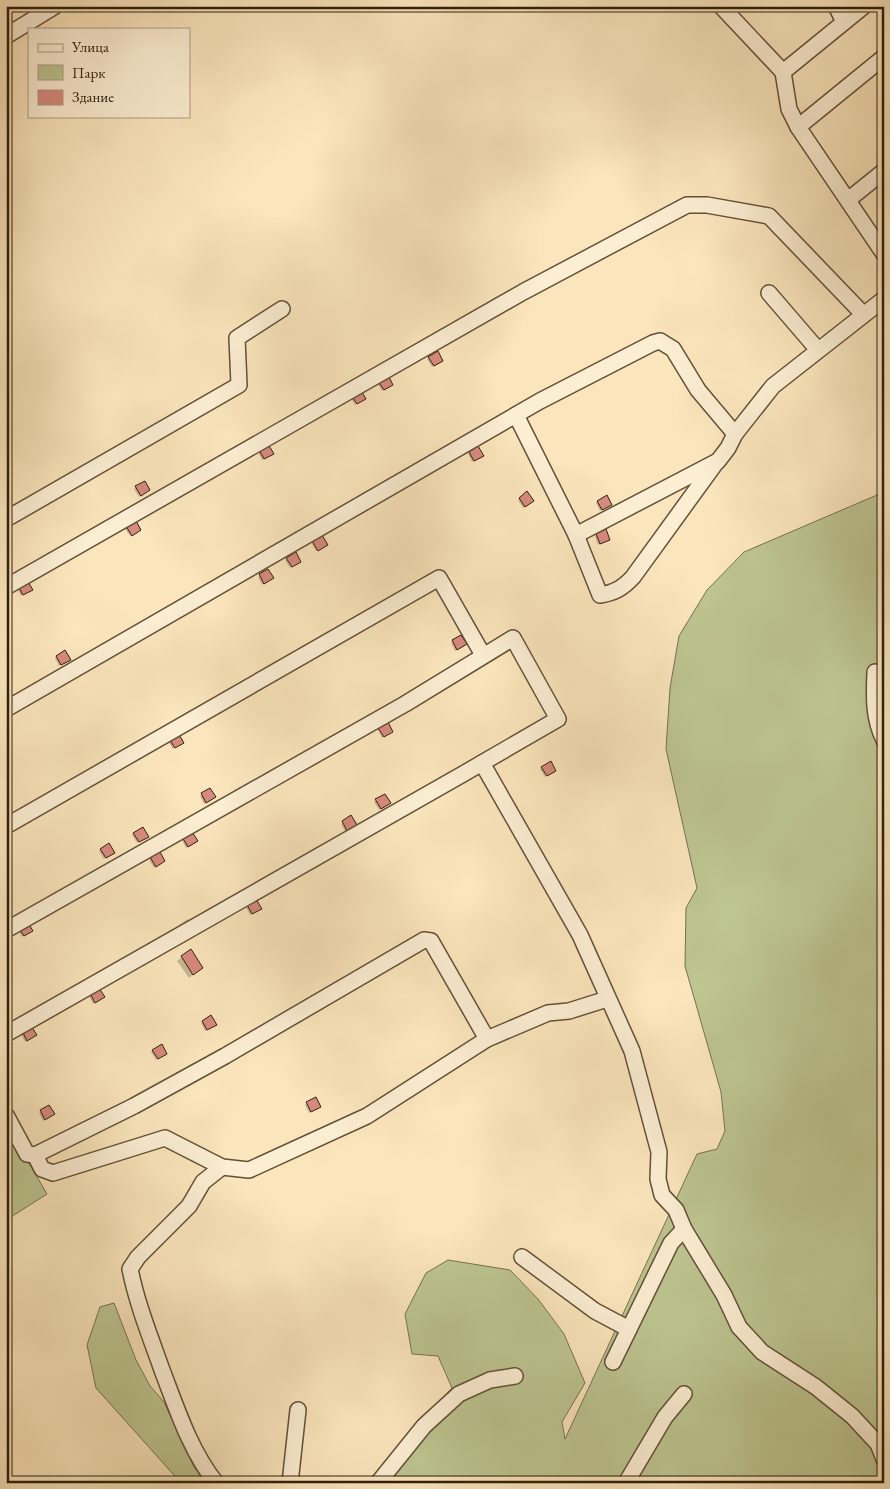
<svg xmlns="http://www.w3.org/2000/svg" width="890" height="1489" viewBox="0 0 890 1489" font-family="'EB Garamond',serif">
	<style>
		.green { fill: #bdc591; stroke: #76724e }
		.shadow { fill: #0003 }
		.building { fill: #d88a7f; stroke: #2f200c }
		.lines { fill: none; stroke-linecap: round; stroke-linejoin: round }
		.minor-casing { stroke: #625138; stroke-width: 18 }
		.minor { stroke: #fceed3; stroke-width: 15 }
	</style>
	<rect width="100%" height="100%" fill="#fbe5bc"/>
	<filter id="stains"><feTurbulence type="fractalNoise" baseFrequency=".004" numOctaves="4"/><feColorMatrix values="0 0 0 0 .2 0 0 0 0 .09 0 0 0 0 .02 0 0 0 .5 -.17"/></filter>
	<radialGradient id="worn" r=".72"><stop offset=".6" stop-color="#630" stop-opacity="0"/><stop offset="1" stop-color="#630" stop-opacity=".3"/></radialGradient>
	<g class="green">
		<path d="M 884,492 L 884,1483 L 372,1483 L 420,1422 L 452,1388 L 438,1356 L 412,1354 L 405,1314 L 426,1273 L 448,1260 L 510,1270 L 538,1299 L 564,1334 L 585,1383 L 562,1422 L 565,1439 L 697,1154 L 717,1149 L 725,1131 L 721,1092 L 685,966 L 686,908 L 697,888 L 666,749 L 670,688 L 679,636 L 707,590 L 744,552 Z"/>
		<path d="M 6,1124 L 47,1194 L 6,1220 Z"/>
		<path d="M 114,1303 L 136,1360 L 150,1386 L 164,1402 L 194,1467 L 206,1483 L 181,1483 L 96,1388 L 87,1345 L 100,1307 Z"/>
	</g>
	<g class="shadow">
		<path d="M 429,358 L 440,362 L 432,367 L 427,359 Z"/>
		<path d="M 379,382 L 390,386 L 382,391 L 377,383 Z"/>
		<path d="M 352,396 L 363,400 L 355,405 L 350,397 Z"/>
		<path d="M 478,448 L 480,457 L 472,462 L 468,454 Z"/>
		<path d="M 259,451 L 270,455 L 262,460 L 258,452 Z"/>
		<path d="M 136,487 L 147,492 L 139,497 L 134,489 Z"/>
		<path d="M 527,493 L 531,502 L 523,508 L 518,500 Z"/>
		<path d="M 597,502 L 608,507 L 600,511 L 596,503 Z"/>
		<path d="M 127,527 L 138,532 L 130,536 L 125,529 Z"/>
		<path d="M 596,535 L 609,540 L 598,545 L 595,536 Z"/>
		<path d="M 313,542 L 324,547 L 316,551 L 312,544 Z"/>
		<path d="M 287,559 L 298,563 L 290,568 L 285,560 Z"/>
		<path d="M 268,570 L 270,580 L 262,585 L 258,577 Z"/>
		<path d="M 18,587 L 30,591 L 21,596 L 17,588 Z"/>
		<path d="M 461,637 L 464,646 L 455,651 L 451,643 Z"/>
		<path d="M 56,657 L 68,661 L 59,666 L 55,658 Z"/>
		<path d="M 379,729 L 390,733 L 382,738 L 378,730 Z"/>
		<path d="M 170,740 L 181,744 L 173,749 L 168,741 Z"/>
		<path d="M 542,768 L 553,772 L 545,777 L 540,769 Z"/>
		<path d="M 210,789 L 213,799 L 204,804 L 200,796 Z"/>
		<path d="M 376,800 L 387,805 L 379,810 L 374,802 Z"/>
		<path d="M 351,817 L 354,827 L 345,831 L 341,824 Z"/>
		<path d="M 134,834 L 145,838 L 137,843 L 132,835 Z"/>
		<path d="M 183,838 L 194,843 L 186,848 L 182,840 Z"/>
		<path d="M 101,850 L 112,854 L 104,859 L 99,851 Z"/>
		<path d="M 151,858 L 162,863 L 154,868 L 149,860 Z"/>
		<path d="M 247,906 L 259,910 L 250,915 L 246,907 Z"/>
		<path d="M 188,919 L 191,926 L 183,931 L 179,925 Z"/>
		<path d="M 17,929 L 30,932 L 22,937 Z"/>
		<path d="M 182,957 L 202,968 L 189,978 L 177,961 Z"/>
		<path d="M 90,994 L 102,999 L 93,1004 L 89,996 Z"/>
		<path d="M 203,1022 L 214,1026 L 205,1031 L 201,1023 Z"/>
		<path d="M 23,1032 L 36,1035 L 25,1042 L 21,1034 Z"/>
		<path d="M 153,1051 L 164,1055 L 156,1060 L 151,1052 Z"/>
		<path d="M 307,1103 L 320,1107 L 309,1113 L 305,1105 Z"/>
		<path d="M 49,1106 L 51,1116 L 43,1121 L 39,1113 Z"/>
	</g>
	<g class="building">
		<path d="M 438,351 L 443,361 L 434,366 L 428,357 Z"/>
		<path d="M 388,375 L 393,385 L 384,390 L 378,381 Z"/>
		<path d="M 360,389 L 366,399 L 357,404 L 351,395 Z"/>
		<path d="M 268,444 L 274,454 L 264,459 L 259,450 Z"/>
		<path d="M 478,446 L 484,456 L 474,461 L 469,452 Z"/>
		<path d="M 145,481 L 150,490 L 141,496 L 135,486 Z"/>
		<path d="M 527,491 L 534,501 L 525,507 L 519,498 Z"/>
		<path d="M 607,495 L 612,505 L 602,510 L 597,501 Z"/>
		<path d="M 136,521 L 141,530 L 132,536 L 126,526 Z"/>
		<path d="M 606,529 L 610,540 L 600,544 L 596,534 Z"/>
		<path d="M 322,535 L 328,545 L 318,551 L 312,541 Z"/>
		<path d="M 296,552 L 301,562 L 292,567 L 286,558 Z"/>
		<path d="M 268,569 L 274,578 L 264,584 L 259,574 Z"/>
		<path d="M 27,580 L 33,590 L 23,595 L 18,586 Z"/>
		<path d="M 461,635 L 467,644 L 457,650 L 452,640 Z"/>
		<path d="M 65,650 L 71,660 L 61,665 L 56,656 Z"/>
		<path d="M 388,722 L 393,732 L 384,737 L 378,728 Z"/>
		<path d="M 178,733 L 184,743 L 175,748 L 169,739 Z"/>
		<path d="M 551,761 L 556,771 L 547,776 L 541,767 Z"/>
		<path d="M 210,788 L 216,797 L 206,803 L 201,793 Z"/>
		<path d="M 385,794 L 391,803 L 381,809 L 375,799 Z"/>
		<path d="M 351,815 L 357,825 L 347,831 L 342,821 Z"/>
		<path d="M 143,827 L 149,837 L 139,842 L 133,833 Z"/>
		<path d="M 192,832 L 198,841 L 188,847 L 182,837 Z"/>
		<path d="M 109,843 L 115,853 L 106,858 L 100,849 Z"/>
		<path d="M 160,852 L 165,861 L 156,867 L 150,857 Z"/>
		<path d="M 256,899 L 262,909 L 252,914 L 247,905 Z"/>
		<path d="M 27,921 L 33,931 L 24,936 L 18,927 Z"/>
		<path d="M 191,949 L 203,968 L 193,975 L 181,956 Z"/>
		<path d="M 99,988 L 105,997 L 95,1003 L 90,993 Z"/>
		<path d="M 211,1015 L 217,1025 L 207,1030 L 202,1021 Z"/>
		<path d="M 31,1026 L 37,1035 L 27,1041 L 22,1031 Z"/>
		<path d="M 162,1044 L 167,1054 L 158,1059 L 152,1050 Z"/>
		<path d="M 316,1097 L 321,1107 L 311,1112 L 306,1102 Z"/>
		<path d="M 49,1105 L 55,1114 L 45,1120 L 40,1110 Z"/>
	</g>
	<g class="lines">
		<g class="minor-casing">
			<g id="minor">
				<path d="M 721,6 L 783,72"/>
				<path d="M 836,6 L 844,22"/>
				<path d="M 864,6 L 783,72 L 789,109 L 798,127 L 884,254"/>
				<path d="M 6,36 L 55,6"/>
				<path d="M 798,127 L 884,57"/>
				<path d="M 848,200 L 884,171"/>
				<path d="M 769,293 L 818,350"/>
				<path d="M 516,415 L 576,535 L 718,461 L 728,448 L 735,434 L 773,386 L 884,299"/>
				<path d="M 6,519 L 239,385 L 237,338 L 282,309"/>
				<path d="M 576,535 L 600,595 C 614,593 623,588 633,577 L 715,464"/>
				<path d="M 6,587 L 523,292 L 687,205 L 707,205 L 769,216 L 863,314"/>
				<path d="M 875,672 C 874,696 873,718 884,740"/>
				<path d="M 6,709 L 540,401 L 653,343 L 660,341 L 673,349 L 698,390 L 735,434"/>
				<path d="M 482,763 L 580,935 L 632,1051 L 659,1152 L 658,1179 L 662,1195 L 676,1210 L 684,1229 L 724,1295 L 739,1327 L 762,1352 L 816,1387 L 852,1416 L 878,1444 L 884,1459"/>
				<path d="M 6,826 L 439,578 L 483,655"/>
				<path d="M 6,930 L 405,704 L 513,638 L 558,719 L 463,774 L 6,1034"/>
				<path d="M 6,1115 L 27,1154 L 35,1155 L 134,1106 L 225,1056 L 424,940 L 431,941 L 487,1039"/>
				<path d="M 35,1155 L 42,1169 L 53,1173 L 165,1138 L 222,1167 L 249,1170 L 367,1116 L 487,1039 L 548,1013 L 569,1011 L 607,999"/>
				<path d="M 522,1257 L 595,1311 L 629,1329"/>
				<path d="M 613,1362 L 671,1243 L 684,1229"/>
				<path d="M 216,1483 C 190,1450 177,1409 162,1370 C 150,1336 137,1304 130,1269 L 138,1257 L 189,1206 L 203,1182 L 222,1167"/>
				<path d="M 290,1483 L 298,1410"/>
				<path d="M 378,1483 L 424,1426 L 459,1394 L 490,1380 L 515,1376"/>
				<path d="M 626,1483 L 665,1417 L 684,1394"/>
			</g>
		</g>
		<use href="#minor" class="minor"/>
	</g>
	<rect width="890" height="1489" fill="none" stroke="#fbe5bc" stroke-width="25"/>
	<rect x="8" y="8" width="875" height="1474" fill="none" stroke="#2f200c" stroke-width="2.5"/>
	<rect x="12" y="12" width="865" height="1464" fill="none" stroke="#2f200c"/>
	<rect x="28" y="28" width="162" height="90" fill="#fceed3" stroke="#aa9c83"/>
	<rect x="38" y="44" width="25" height="8" fill="#fceed3" stroke="#aa9c83"/>
	<text x="72" y="52" font-size="15" fill="#2f200c">Улица</text>
	<rect x="38" y="65" width="25" height="15" fill="#bdc591" stroke="#aa9c83"/>
	<text x="72" y="78" font-size="15" fill="#2f200c">Парк</text>
	<rect x="38" y="90" width="25" height="15" fill="#d88a7f" stroke="#aa9c83"/>
	<text x="72" y="102" font-size="15" fill="#2f200c">Здание</text>
	<rect width="100%" height="100%" filter="url(#stains)"/>
	<rect width="100%" height="100%" fill="url(#worn)"/>
</svg>
